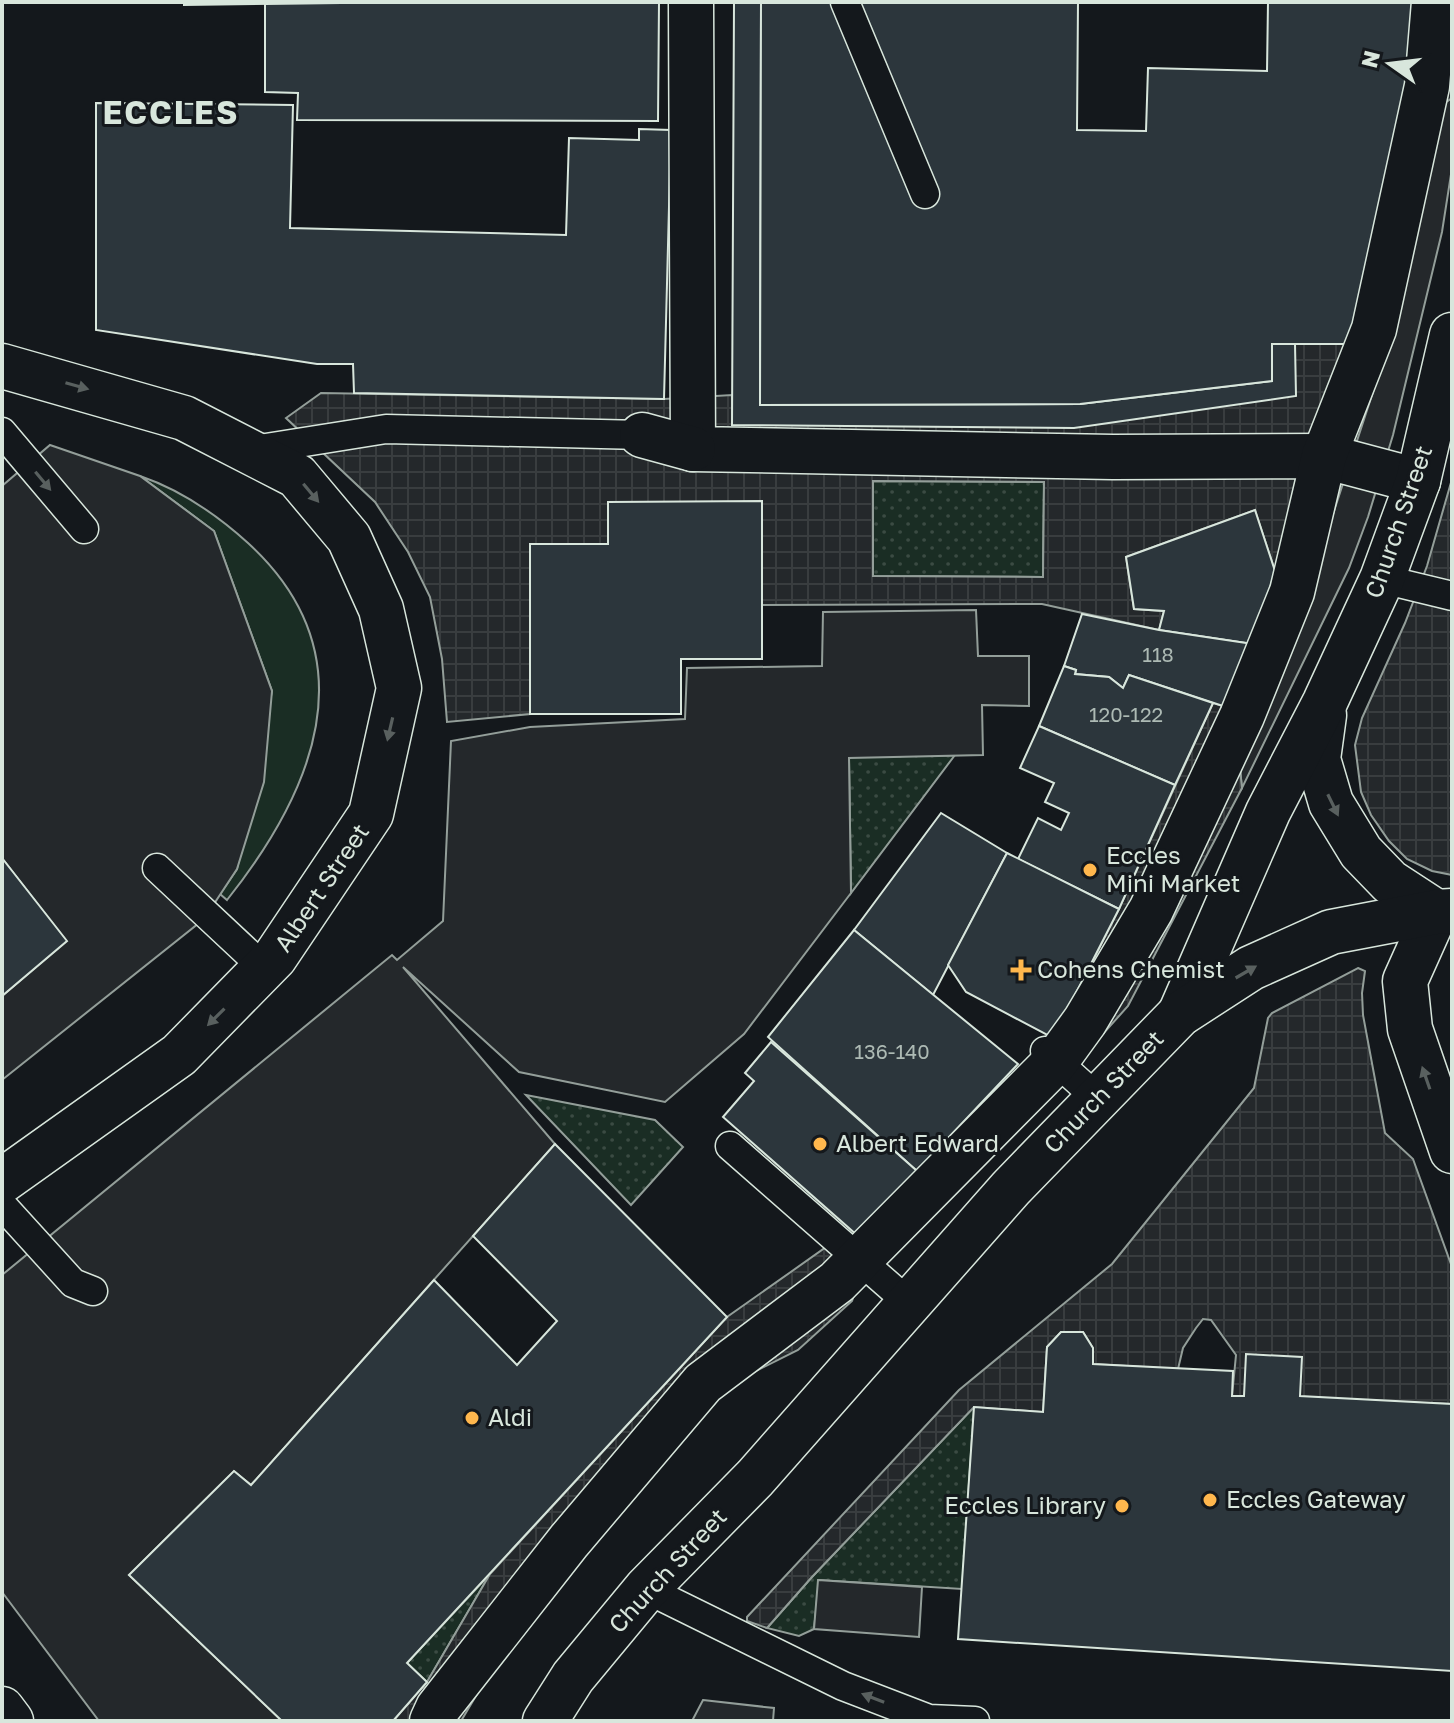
<svg xmlns="http://www.w3.org/2000/svg" width="1454" height="1723" viewBox="0 0 1454 1723" font-family="'Golos Text',sans-serif">
	<style>
		.green { fill: #1a2d24; stroke: #939e99; stroke-width: 2 }
		.garden { fill: url(#garden-dots); stroke: #939e99; stroke-width: 2 }
		.parking { fill: #24282b; stroke: #939e99; stroke-width: 2 }
		.plaza { fill: url(#plaza-grid); stroke: #939e99; stroke-width: 2; fill-rule: evenodd }
		.building { fill: #2c363c; stroke: #d8e6dc; stroke-width: 2 }
		.lines { fill: none; stroke-linecap: round; stroke-linejoin: round }
		.lane-casing { stroke: #d8e6dc; stroke-width: 31 }
		.street-casing { stroke: #d8e6dc; stroke-width: 47 }
		.secondary-casing { stroke: #d8e6dc; stroke-width: 47 }
		.primary-casing { stroke: #d8e6dc; stroke-width: 47 }
		.lane { stroke: #14181c; stroke-width: 28 }
		.street { stroke: #14181c; stroke-width: 44 }
		.secondary { stroke: #14181c; stroke-width: 44 }
		.primary { stroke: #14181c; stroke-width: 44 }
		.oneway { fill: #59605f }
		.poi-dot { fill: #ffb74d; stroke: #14181c; stroke-width: 3 }
		.labels { text-anchor: middle; stroke-width: 6; stroke-linejoin: round; paint-order: stroke }
		.number-label { font-size: 20px; fill: #adbab4 }
		.street-label { font-size: 24px; fill: #d8e6dc; stroke: #14181c }
		.poi-label { font-size: 24px; fill: #d8e6dc; stroke: #14181c; text-anchor: start }
		.district-label { font-size: 32px; font-weight: bold; letter-spacing: 2px; fill: #d8e6dc; stroke: #14181c }
	</style>
	<defs>
		<pattern id="garden-dots" width="8" height="8" patternUnits="userSpaceOnUse" patternTransform="scale(2)"><rect width="8" height="8" fill="#1a2d24"/><path d="M2 2h.1M6 6h.1" fill="none" stroke="#3b4b43" stroke-width="1.8" stroke-linecap="round"/></pattern>
		<pattern id="plaza-grid" width="8" height="8" patternUnits="userSpaceOnUse" patternTransform="scale(2)"><rect width="8" height="8" fill="#24282b"/><path d="M0 4h8M4 0v8" fill="none" stroke="#393d3f"/></pattern>
	</defs>
	<rect width="100%" height="100%" fill="#14181c"/>
	<path class="green" d="M 140,476 C 181,490 216,514 248,543 C 370,655 316,788 227,900 L 220,894 L 237,869 L 272,691 L 214,531 Z"/>
	<g class="garden">
		<path d="M 873,481 L 1044,482 L 1043,577 L 872,576 Z"/>
		<path d="M 955,755 L 851,893 L 849,757 Z"/>
		<path d="M 526,1095 L 655,1120 L 683,1147 L 631,1205 Z"/>
		<path d="M 974,1407 L 962,1589 L 819,1580 L 814,1629 L 799,1636 L 767,1628 L 811,1578 Z"/>
		<path d="M 490,1574 L 427,1682 L 407,1663 Z"/>
	</g>
	<g class="parking">
		<path d="M 1452,98 L 1452,168 L 1442,232 L 1393,435 L 1368,517 L 1349,568 L 1242,788 L 1238,750 L 1443,104 Z"/>
		<path d="M 50,445 L 140,476 L 214,531 L 272,691 L 264,782 L 237,869 L 204,919 L 2,1080 L 2,996 L 66,941 L 2,858 L 2,486 Z"/>
		<path d="M 976,610 L 978,656 L 1029,656 L 1029,706 L 982,705 L 983,755 L 849,758 L 851,893 L 744,1034 L 665,1102 L 519,1072 L 403,967 L 555,1144 L 251,1485 L 234,1471 L 129,1575 L 282,1721 L 99,1721 L 2,1592 L 2,1275 L 392,955 L 397,960 L 443,921 L 451,741 L 530,727 L 685,719 L 687,668 L 822,666 L 823,612 Z"/>
		<path d="M 818,1580 L 922,1587 L 919,1637 L 814,1629 Z"/>
		<path d="M 703,1700 L 774,1708 L 773,1721 L 692,1721 Z"/>
	</g>
	<g class="plaza">
		<path d="M 1452,2 L 1452,98 L 1443,104 L 1388,346 L 1316,566 L 1238,750 L 1242,788 L 1128,1006 L 1085,1054 L 1056,1034 L 1119,909 L 1213,703 L 1229,708 L 1275,571 L 1255,510 L 1126,557 L 1134,609 L 1164,611 L 1159,630 L 1042,604 L 761,605 L 762,502 L 609,502 L 608,544 L 530,544 L 530,714 L 447,722 L 442,659 L 430,597 L 408,552 L 375,502 L 286,418 L 321,393 L 664,399 L 732,395 L 733,425 L 1295,344 ZM 873,481 L 1044,482 L 1043,577 L 873,576 Z"/>
		<path d="M 1452,479 L 1452,875 L 1432,871 L 1407,859 L 1389,841 L 1371,815 L 1361,792 L 1355,745 L 1362,718 L 1405,623 L 1427,566 Z"/>
		<path d="M 1358,968 L 1365,971 L 1362,993 L 1363,1015 L 1385,1133 L 1413,1159 L 1452,1267 L 1452,1404 L 1232,1396 L 1236,1355 L 1211,1320 L 1203,1319 L 1196,1328 L 1183,1348 L 1178,1369 L 1093,1364 L 1093,1348 L 1083,1332 L 1061,1332 L 1047,1347 L 1043,1412 L 974,1407 L 811,1578 L 767,1628 L 747,1621 L 747,1617 L 959,1390 L 1112,1264 L 1254,1088 L 1268,1018 L 1272,1013 Z"/>
		<path d="M 829,1245 L 858,1284 L 852,1301 L 798,1350 L 712,1393 L 489,1674 L 461,1721 L 393,1721 L 427,1682 L 490,1574 L 727,1317 Z"/>
	</g>
	<g class="building">
		<path d="M 184,2 L 418,2 L 184,5 Z"/>
		<path d="M 418,2 L 659,2 L 658,121 L 297,120 L 298,93 L 265,92 L 265,4 Z"/>
		<path d="M 734,2 L 761,2 L 760,405 L 1080,404 L 1272,381 L 1272,344 L 1295,344 L 1296,396 L 1074,428 L 732,425 Z"/>
		<path d="M 761,2 L 1078,2 L 1077,130 L 1146,131 L 1148,68 L 1267,71 L 1268,2 L 1418,2 L 1415,72 L 1349,344 L 1272,344 L 1272,381 L 1080,404 L 760,405 Z"/>
		<path d="M 96,103 L 293,105 L 290,228 L 566,235 L 569,138 L 639,140 L 639,129 L 671,130 L 664,399 L 354,393 L 353,364 L 317,364 L 96,330 Z"/>
		<path d="M 762,501 L 762,659 L 681,659 L 681,714 L 530,714 L 530,544 L 608,544 L 608,502 Z"/>
		<path d="M 1255,510 L 1275,571 L 1253,644 L 1159,630 L 1164,611 L 1134,609 L 1126,557 Z"/>
		<path d="M 1082,614 L 1159,630 L 1253,644 L 1229,708 L 1129,675 L 1123,688 L 1109,677 L 1075,674 L 1076,670 L 1064,666 Z"/>
		<path d="M 1064,666 L 1076,670 L 1075,674 L 1109,677 L 1123,688 L 1129,675 L 1213,703 L 1175,785 L 1039,726 Z"/>
		<path d="M 1039,726 L 1175,785 L 1119,909 L 1018,859 L 1038,818 L 1061,830 L 1069,813 L 1045,802 L 1054,783 L 1020,768 Z"/>
		<path d="M 941,813 L 1007,853 L 933,995 L 854,930 Z"/>
		<path d="M 1007,853 L 1119,909 L 1053,1038 L 966,992 L 948,965 Z"/>
		<path d="M 2,858 L 67,941 L 2,996 Z"/>
		<path d="M 854,930 L 1018,1064 L 917,1171 L 768,1037 Z"/>
		<path d="M 771,1042 L 917,1171 L 858,1236 L 723,1117 L 754,1081 L 745,1073 Z"/>
		<path d="M 555,1144 L 727,1317 L 407,1663 L 427,1682 L 393,1721 L 282,1721 L 129,1575 L 234,1471 L 251,1485 L 434,1280 L 517,1365 L 557,1321 L 473,1236 Z"/>
		<path d="M 1061,1332 L 1083,1332 L 1093,1348 L 1093,1364 L 1233,1371 L 1232,1396 L 1244,1396 L 1246,1354 L 1302,1357 L 1300,1396 L 1452,1404 L 1452,1671 L 958,1639 L 974,1407 L 1043,1412 L 1047,1347 Z"/>
	</g>
	<g class="lines">
		<g class="lane-casing">
			<g id="lane">
				<path d="M 845,2 L 925,194"/>
				<path d="M 2,432 L 84,529"/>
				<path d="M 248,451 L 386,429 L 642,435"/>
				<path d="M 1382,579 L 1452,596"/>
				<path d="M 157,868 L 265,969"/>
				<path d="M 1045,1051 L 1098,1099"/>
				<path d="M 730,1146 L 909,1303"/>
				<path d="M 2,1205 L 73,1283 L 93,1291"/>
				<path d="M 646,1589 L 843,1686 L 929,1719 L 975,1721"/>
			</g>
		</g>
		<g class="street-casing">
			<g id="street">
				<path d="M 691,2 L 693,449 L 1113,457 L 1324,456 L 1418,481"/>
				<path d="M 642,435 L 693,449"/>
				<path d="M 1324,715 L 1318,759 L 1331,803 L 1361,852 L 1390,882 L 1436,912 L 1405,981 L 1410,1029 L 1452,1151"/>
				<path d="M 1180,1014 L 1268,812 L 1325,702 L 1382,579 L 1418,481 L 1452,335"/>
				<path d="M 432,1721 L 438,1708 L 569,1541 L 703,1383 L 837,1282 L 1056,1061 L 1085,1021 L 1151,910 L 1242,716 L 1292,592 L 1324,456 L 1374,329 L 1427,86 L 1434,2"/>
			</g>
		</g>
		<g class="secondary-casing">
			<g id="secondary">
				<path d="M 2,366 L 184,418 L 297,476 L 349,538 L 381,609 L 399,688 L 371,814 L 275,957 L 179,1055 L 2,1181"/>
				<path d="M 2,1709 L 11,1721"/>
			</g>
		</g>
		<g class="primary-casing">
			<path id="primary" d="M 545,1721 L 573,1677 L 646,1589 L 755,1478 L 1011,1188 L 1180,1014 L 1251,968 L 1331,932 L 1436,912 L 1452,911"/>
		</g>
		<use href="#lane" class="lane"/>
		<use href="#street" class="street"/>
		<use href="#secondary" class="secondary"/>
		<use href="#primary" class="primary"/>
	</g>
	<defs><path id="oneway-solid" d="M-6-.8H1V-3.2L6.5 0L1 3.2V.8H-6Z" transform="scale(2)"/></defs>
	<g class="oneway">
		<use href="#oneway-solid" transform="translate(77 386) rotate(16)"/>
		<use href="#oneway-solid" transform="translate(43 481) rotate(50)"/>
		<use href="#oneway-solid" transform="translate(311 493) rotate(50)"/>
		<use href="#oneway-solid" transform="translate(390 729) rotate(103)"/>
		<use href="#oneway-solid" transform="translate(1333 805) rotate(64)"/>
		<use href="#oneway-solid" transform="translate(1246 972) rotate(-30)"/>
		<use href="#oneway-solid" transform="translate(216 1017) rotate(135)"/>
		<use href="#oneway-solid" transform="translate(1426 1078) rotate(-109)"/>
		<use href="#oneway-solid" transform="translate(873 1698) rotate(-159)"/>
	</g>
	<g class="poi-dot">
		<circle cx="1090" cy="870" r="8"/>
		<path d="M1017 958h8v8h8v8h-8v8h-8v-8h-8v-8h8z"/>
		<circle cx="820" cy="1144" r="8"/>
		<circle cx="472" cy="1418" r="8"/>
		<circle cx="1210" cy="1500" r="8"/>
		<circle cx="1122" cy="1506" r="8"/>
	</g>
	<g class="labels">
		<g class="number-label">
			<text x="1158" y="662">118</text>
			<text x="1126" y="722">120-122</text>
			<text x="892" y="1059">136-140</text>
		</g>
		<g class="street-label">
			<text transform="translate(1399 522) rotate(-71)" y="8">Church Street</text>
			<text transform="translate(322 888) rotate(-56)" y="8">Albert Street</text>
			<text transform="translate(1104 1092) rotate(-46)" y="8">Church Street</text>
			<text transform="translate(668 1571) rotate(-47)" y="8">Church Street</text>
		</g>
		<g class="poi-label">
			<text x="1106" y="864">Eccles<tspan x="1106" dy="28">Mini Market</tspan></text>
			<text x="1037" y="978">Cohens Chemist</text>
			<text x="836" y="1152">Albert Edward</text>
			<text x="488" y="1426">Aldi</text>
			<text x="1226" y="1508">Eccles Gateway</text>
			<text x="1106" y="1514" text-anchor="end">Eccles Library</text>
		</g>
		<g class="district-label">
			<text x="171" y="124">ECCLES</text>
		</g>
	</g>
	<rect width="1454" height="1723" fill="none" stroke="#d8e6dc" stroke-width="8"/>
	<g transform="translate(1390 64) rotate(284)" stroke="#14181c" stroke-width="6" paint-order="stroke">
	<path d="M0-6L14 30L0 20L-14 30Z" fill="#d8e6dc"/>
	<text y="-12" font-size="22" font-weight="bold" text-anchor="middle" fill="#d8e6dc">N</text>
	</g>
</svg>
